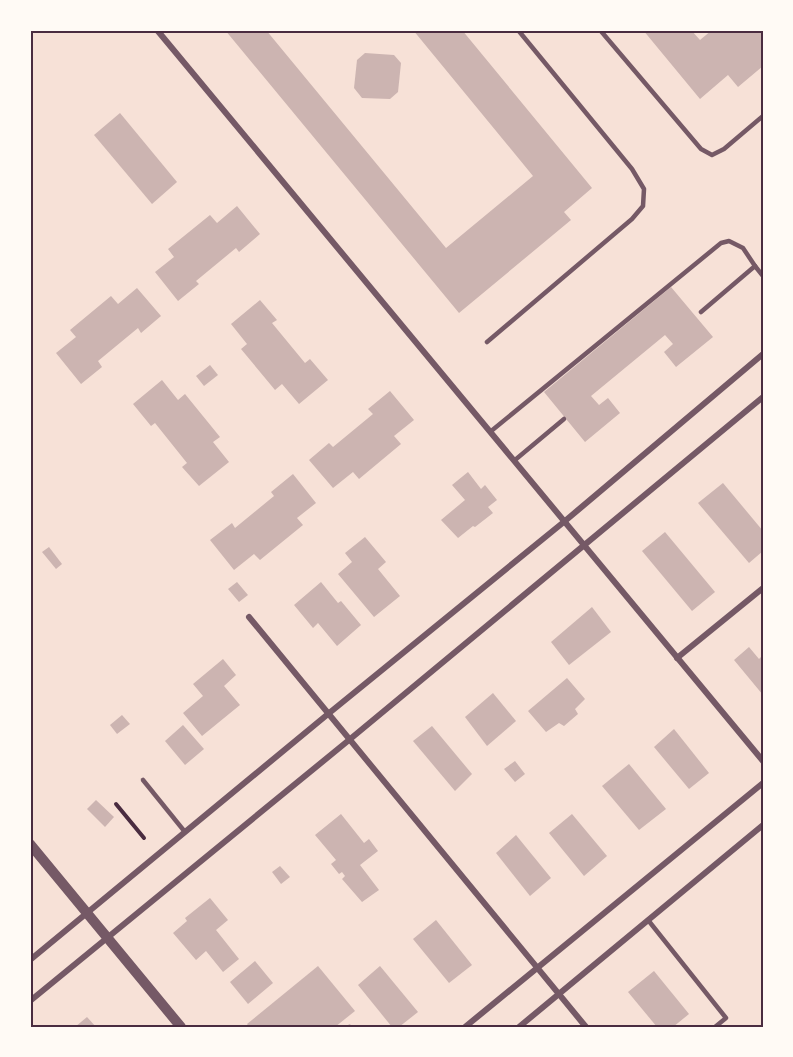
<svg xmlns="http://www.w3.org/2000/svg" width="793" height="1057" viewBox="0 0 793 1057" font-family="Barlow,sans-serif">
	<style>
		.building { fill: #ccb4b1 }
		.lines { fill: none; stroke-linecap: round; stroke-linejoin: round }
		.path { stroke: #4a2c40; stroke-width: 4 }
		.service { stroke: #755966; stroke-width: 4.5 }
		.minor { stroke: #755966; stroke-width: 6 }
		.tertiary { stroke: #755966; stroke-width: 10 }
		.neatline { fill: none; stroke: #4a2c40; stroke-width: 2 }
	</style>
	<rect width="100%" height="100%" fill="#f7e1d7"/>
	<g class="building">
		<path d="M 225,30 L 266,30 L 446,248 L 533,176 L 413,30 L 462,30 L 592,188 L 564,212 L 571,220 L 459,313 Z"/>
		<path d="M 643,30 L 691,30 L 700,40 L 712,30 L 763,30 L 763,66 L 738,87 L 728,75 L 700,99 Z"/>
		<path d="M 365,53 L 394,55 L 401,63 L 398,92 L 390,99 L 362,98 L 354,88 L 357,60 Z"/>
		<path d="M 120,113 L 177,182 L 152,204 L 94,135 Z"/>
		<path d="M 237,206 L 260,234 L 239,252 L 236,248 L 196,281 L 199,284 L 178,301 L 155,272 L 174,257 L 168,249 L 210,215 L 217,223 Z"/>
		<path d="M 671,287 L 713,337 L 676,367 L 664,352 L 673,344 L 665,335 L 591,396 L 599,405 L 608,398 L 620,413 L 585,442 L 544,392 Z"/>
		<path d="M 137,288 L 161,316 L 141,333 L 138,328 L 98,361 L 102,367 L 81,384 L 56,353 L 76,337 L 70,330 L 111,296 L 118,304 Z"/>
		<path d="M 260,300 L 277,320 L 272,323 L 305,363 L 310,359 L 328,380 L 299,404 L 282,384 L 275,390 L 241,349 L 247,344 L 231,324 Z"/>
		<path d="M 210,365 L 218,375 L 204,386 L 196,376 Z"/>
		<path d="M 162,380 L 178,400 L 185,394 L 220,437 L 213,442 L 229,462 L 199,486 L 182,467 L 187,463 L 155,423 L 151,426 L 133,404 Z"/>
		<path d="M 390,391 L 414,420 L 394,436 L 401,444 L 359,479 L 353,472 L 333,488 L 309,460 L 329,443 L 333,447 L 373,414 L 368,409 Z"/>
		<path d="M 468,472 L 481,489 L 485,485 L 497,500 L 488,507 L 493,513 L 475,527 L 473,526 L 458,538 L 441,520 L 465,500 L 452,485 Z"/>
		<path d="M 293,474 L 316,503 L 297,518 L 303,525 L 260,560 L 254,554 L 234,570 L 210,540 L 232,523 L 235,528 L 274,496 L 271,492 Z"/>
		<path d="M 723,483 L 763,531 L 763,551 L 749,563 L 698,503 Z"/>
		<path d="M 665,532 L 715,592 L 692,611 L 642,551 Z"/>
		<path d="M 365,537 L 386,562 L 378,569 L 400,596 L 374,617 L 338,574 L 352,562 L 345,553 Z"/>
		<path d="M 49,547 L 62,564 L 56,569 L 42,552 Z"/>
		<path d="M 237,582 L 248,595 L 239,602 L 228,589 Z"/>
		<path d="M 321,582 L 338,603 L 341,601 L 361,625 L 337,646 L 318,623 L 313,628 L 294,605 Z"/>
		<path d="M 592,607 L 611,632 L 569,665 L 551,642 Z"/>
		<path d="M 749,647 L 759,659 L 763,655 L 763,695 L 734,660 Z"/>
		<path d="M 223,659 L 236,675 L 224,686 L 240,705 L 202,736 L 183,713 L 203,696 L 193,684 Z"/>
		<path d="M 567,678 L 585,699 L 575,709 L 578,714 L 564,726 L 559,723 L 546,732 L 528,711 Z"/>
		<path d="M 493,693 L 516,721 L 487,746 L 465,717 Z"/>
		<path d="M 122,715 L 130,724 L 117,734 L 110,725 Z"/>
		<path d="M 183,725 L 204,749 L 185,765 L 165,741 Z"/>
		<path d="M 432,726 L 472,774 L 455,791 L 413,741 Z"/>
		<path d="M 674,729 L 709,773 L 689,789 L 654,747 Z"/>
		<path d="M 515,761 L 525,774 L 515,782 L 504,769 Z"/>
		<path d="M 629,764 L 666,809 L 639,830 L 602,786 Z"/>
		<path d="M 96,800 L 114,817 L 105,827 L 87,809 Z"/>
		<path d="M 341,814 L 364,843 L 369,839 L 378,851 L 360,865 L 379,890 L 362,902 L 342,879 L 345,876 L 342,872 L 339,874 L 331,864 L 336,860 L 315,835 Z"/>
		<path d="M 572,814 L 607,856 L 584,876 L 549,833 Z"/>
		<path d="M 516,835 L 551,878 L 530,896 L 496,853 Z"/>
		<path d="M 280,866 L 290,877 L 281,884 L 272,872 Z"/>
		<path d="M 210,898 L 228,920 L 216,930 L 239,959 L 223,972 L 206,951 L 196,960 L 173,933 L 187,921 L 185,918 Z"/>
		<path d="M 436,920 L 472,965 L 449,983 L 413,939 Z"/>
		<path d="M 255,961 L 273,983 L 248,1004 L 230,982 Z"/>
		<path d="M 318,966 L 355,1011 L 335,1027 L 249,1027 L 247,1024 Z"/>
		<path d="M 380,966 L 418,1012 L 399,1027 L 392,1027 L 358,985 Z"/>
		<path d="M 654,971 L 689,1014 L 673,1027 L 657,1027 L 628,992 Z"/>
		<path d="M 87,1017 L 96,1027 L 75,1027 Z"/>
	</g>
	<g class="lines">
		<path class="path" d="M 116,804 L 144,838"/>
		<g class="service">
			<path d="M 600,30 L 701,149 L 712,155 L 724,149 L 763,116"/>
			<path d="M 701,312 L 755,266 L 763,276"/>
			<path d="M 487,342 L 632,219 L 643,206 L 644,189 L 632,169 L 518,30"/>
			<path d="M 490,432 L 721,243 L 729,241 L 743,248 L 755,266"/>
			<path d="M 515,460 L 564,419"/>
			<path d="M 143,780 L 185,832"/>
			<path d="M 648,920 L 726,1018 L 715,1027"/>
			<path d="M 349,1027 L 350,1027"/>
		</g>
		<g class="minor">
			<path d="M 157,30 L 763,761"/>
			<path d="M 249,617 L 586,1027"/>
			<path d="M 677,658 L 763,588"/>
			<path d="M 30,960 L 328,714 L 565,521 L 763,354"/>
			<path d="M 30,1001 L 349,740 L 763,397"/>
			<path d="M 465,1027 L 763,783"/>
			<path d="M 519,1027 L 763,825"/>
		</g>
		<path class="tertiary" d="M 30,844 L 181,1027"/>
	</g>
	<rect width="793" height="1057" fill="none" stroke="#fffaf5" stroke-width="63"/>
	<rect x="32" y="32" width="730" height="994" class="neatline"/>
</svg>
